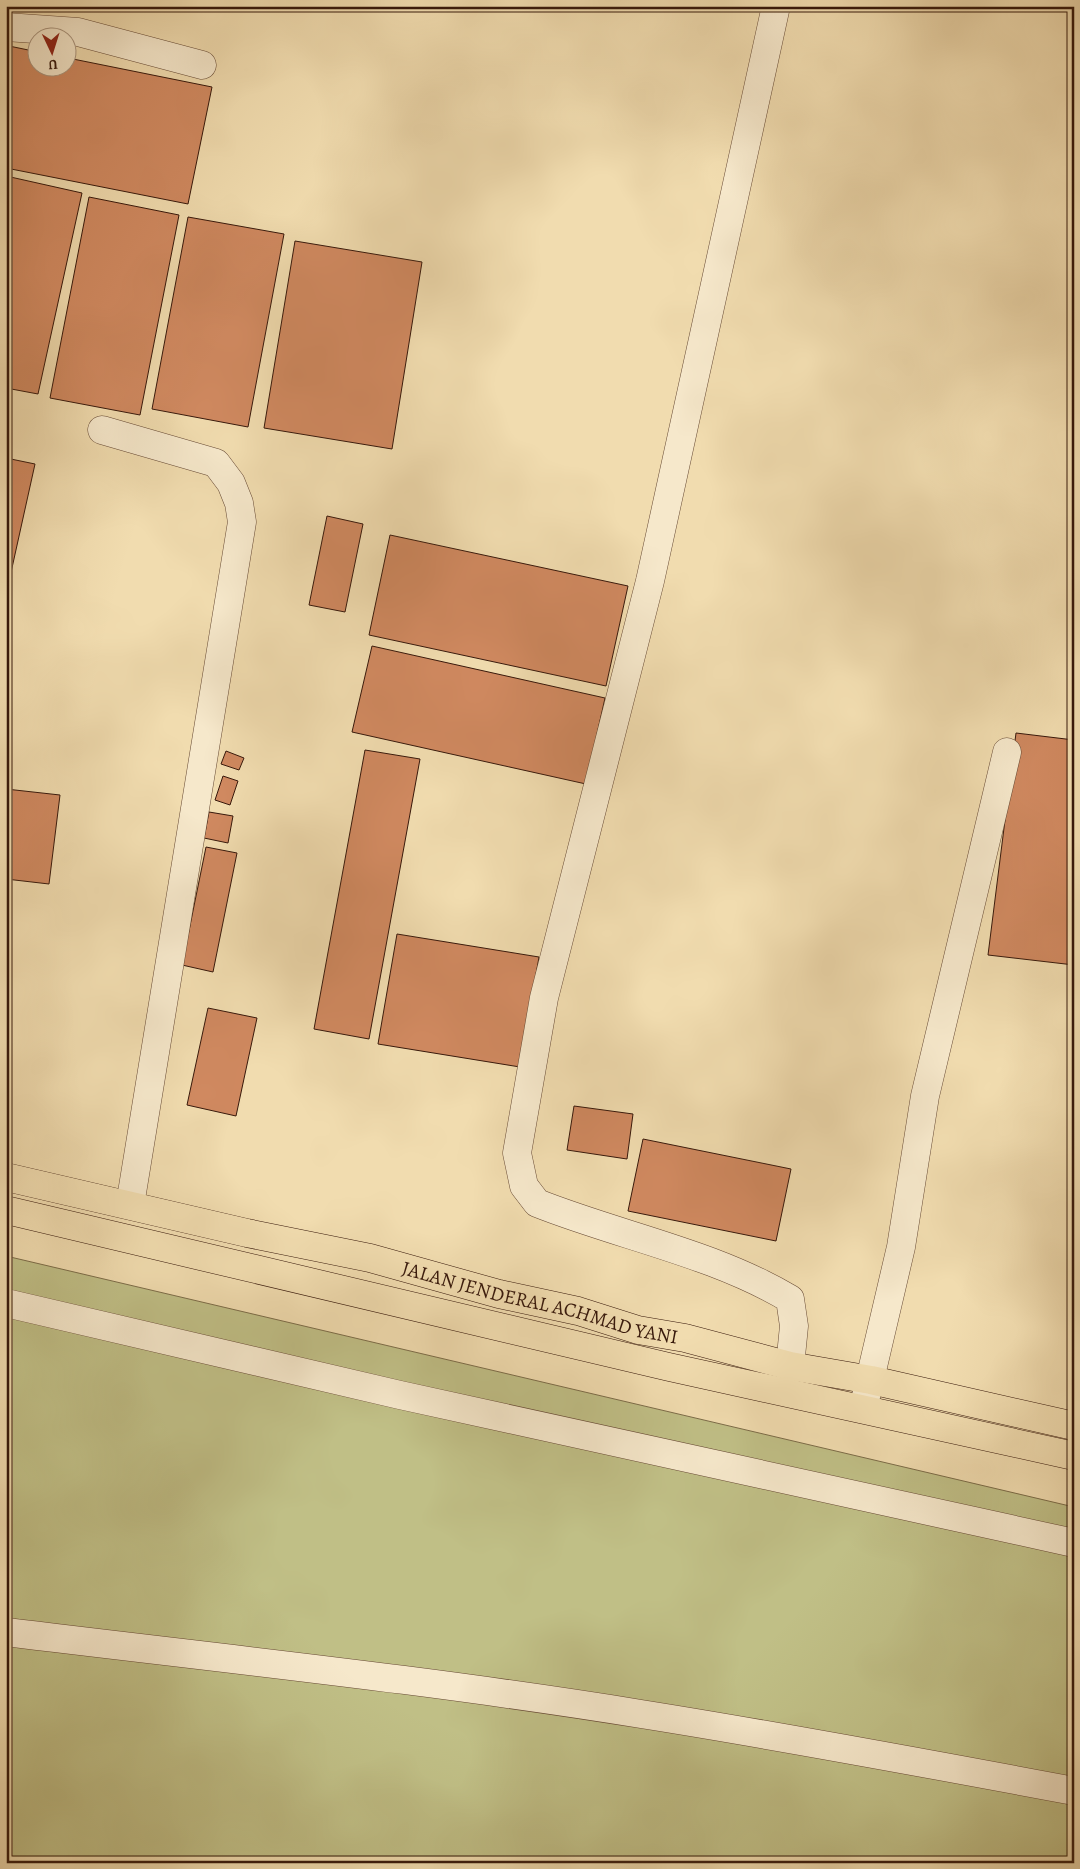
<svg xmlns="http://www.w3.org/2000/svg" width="1080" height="1869" viewBox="0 0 1080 1869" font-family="Alegreya,serif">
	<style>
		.green { fill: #c0bf86; stroke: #7c6c48 }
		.building { fill: #d08960; stroke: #37180b }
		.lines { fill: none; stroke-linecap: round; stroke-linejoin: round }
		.minor-casing { stroke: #664934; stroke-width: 29 }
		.highway-casing { stroke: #37180b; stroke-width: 29 }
		.minor { stroke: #f6e8cb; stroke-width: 28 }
		.highway { stroke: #f1dcaf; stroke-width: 28 }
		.labels { text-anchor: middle; stroke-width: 4; stroke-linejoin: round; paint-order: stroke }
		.street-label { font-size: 20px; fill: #37180b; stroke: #f6e8cb }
	</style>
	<rect width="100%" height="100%" fill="#f1dcaf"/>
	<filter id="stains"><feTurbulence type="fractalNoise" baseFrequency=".004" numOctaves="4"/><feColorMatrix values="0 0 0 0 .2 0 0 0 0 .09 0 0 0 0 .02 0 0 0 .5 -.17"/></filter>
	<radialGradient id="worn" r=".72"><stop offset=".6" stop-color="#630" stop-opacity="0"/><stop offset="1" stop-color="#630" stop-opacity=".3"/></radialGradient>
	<path class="green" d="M 6,1256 L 1074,1507 L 1074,1863 L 6,1863 Z"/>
	<g class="building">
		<path d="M 9,46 L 38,52 L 38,68 L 68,68 L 68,58 L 212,87 L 188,204 L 6,168 L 6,58 Z"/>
		<path d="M 6,176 L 82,193 L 38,394 L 6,388 Z"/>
		<path d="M 89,197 L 179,215 L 140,415 L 50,398 Z"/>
		<path d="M 188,217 L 284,234 L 248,427 L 152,409 Z"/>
		<path d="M 295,241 L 422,262 L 392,449 L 264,428 Z"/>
		<path d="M 6,458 L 35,464 L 6,595 Z"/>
		<path d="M 327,516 L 363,524 L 345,612 L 309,605 Z"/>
		<path d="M 390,535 L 628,586 L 606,686 L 369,635 Z"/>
		<path d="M 372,646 L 605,698 L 586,784 L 352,732 Z"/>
		<path d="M 1016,733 L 1074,740 L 1074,965 L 988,955 Z"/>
		<path d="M 365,750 L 420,759 L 369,1039 L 314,1029 Z"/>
		<path d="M 226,751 L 244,758 L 239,770 L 221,764 Z"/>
		<path d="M 223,776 L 238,781 L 230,805 L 215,800 Z"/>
		<path d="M 6,789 L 60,795 L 49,884 L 6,879 Z"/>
		<path d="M 209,812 L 233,816 L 228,843 L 204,838 Z"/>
		<path d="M 206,847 L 237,853 L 213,972 L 182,965 Z"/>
		<path d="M 397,934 L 539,957 L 520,1067 L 378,1044 Z"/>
		<path d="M 208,1008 L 257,1018 L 236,1116 L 187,1105 Z"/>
		<path d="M 574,1106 L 633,1114 L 627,1159 L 567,1150 Z"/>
		<path d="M 643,1139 L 791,1169 L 776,1241 L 628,1211 Z"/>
	</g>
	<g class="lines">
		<g class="minor-casing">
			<g id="minor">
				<path d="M 776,6 L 650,581 L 544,998 L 517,1153 L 524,1186 L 537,1203 C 620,1236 713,1253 790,1299 L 794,1326 L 790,1366"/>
				<path d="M 6,27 L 78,32 L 202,65"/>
				<path d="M 102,430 L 216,463 L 231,483 L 239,503 L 242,522 L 130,1205"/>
				<path d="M 6,1303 L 400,1395 L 1074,1543"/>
				<path d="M 863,1409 L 901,1247 L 925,1096 L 1007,752"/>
				<path d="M 6,1632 C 218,1658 431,1680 641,1714 C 786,1737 930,1764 1074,1791"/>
			</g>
		</g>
		<g class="highway-casing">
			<g id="highway">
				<path id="s1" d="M 6,1177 L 247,1233 L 370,1258 L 499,1294 L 578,1311 L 638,1330 L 685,1338 L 790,1366 L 871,1380 L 1074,1426"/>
				<path d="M 6,1210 L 669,1367 L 1074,1456"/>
			</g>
		</g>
		<use href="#minor" class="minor"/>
		<use href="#highway" class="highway"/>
	</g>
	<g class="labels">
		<g class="street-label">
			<text dy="7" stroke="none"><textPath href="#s1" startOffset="549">JALAN JENDERAL ACHMAD YANI</textPath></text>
		</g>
	</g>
	<rect width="1080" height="1869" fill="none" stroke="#f1dcaf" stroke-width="25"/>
	<rect x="8" y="8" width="1065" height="1854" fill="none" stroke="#37180b" stroke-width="2.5"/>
	<rect x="12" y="12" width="1055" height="1844" fill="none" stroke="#37180b"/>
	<g transform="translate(52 52) rotate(176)"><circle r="24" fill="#f6e8cb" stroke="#aa957e"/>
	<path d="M0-4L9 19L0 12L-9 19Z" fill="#8f2418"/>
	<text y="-8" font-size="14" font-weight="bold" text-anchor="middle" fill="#37180b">U</text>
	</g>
	<rect width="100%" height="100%" filter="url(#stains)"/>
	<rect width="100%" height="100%" fill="url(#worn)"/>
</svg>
